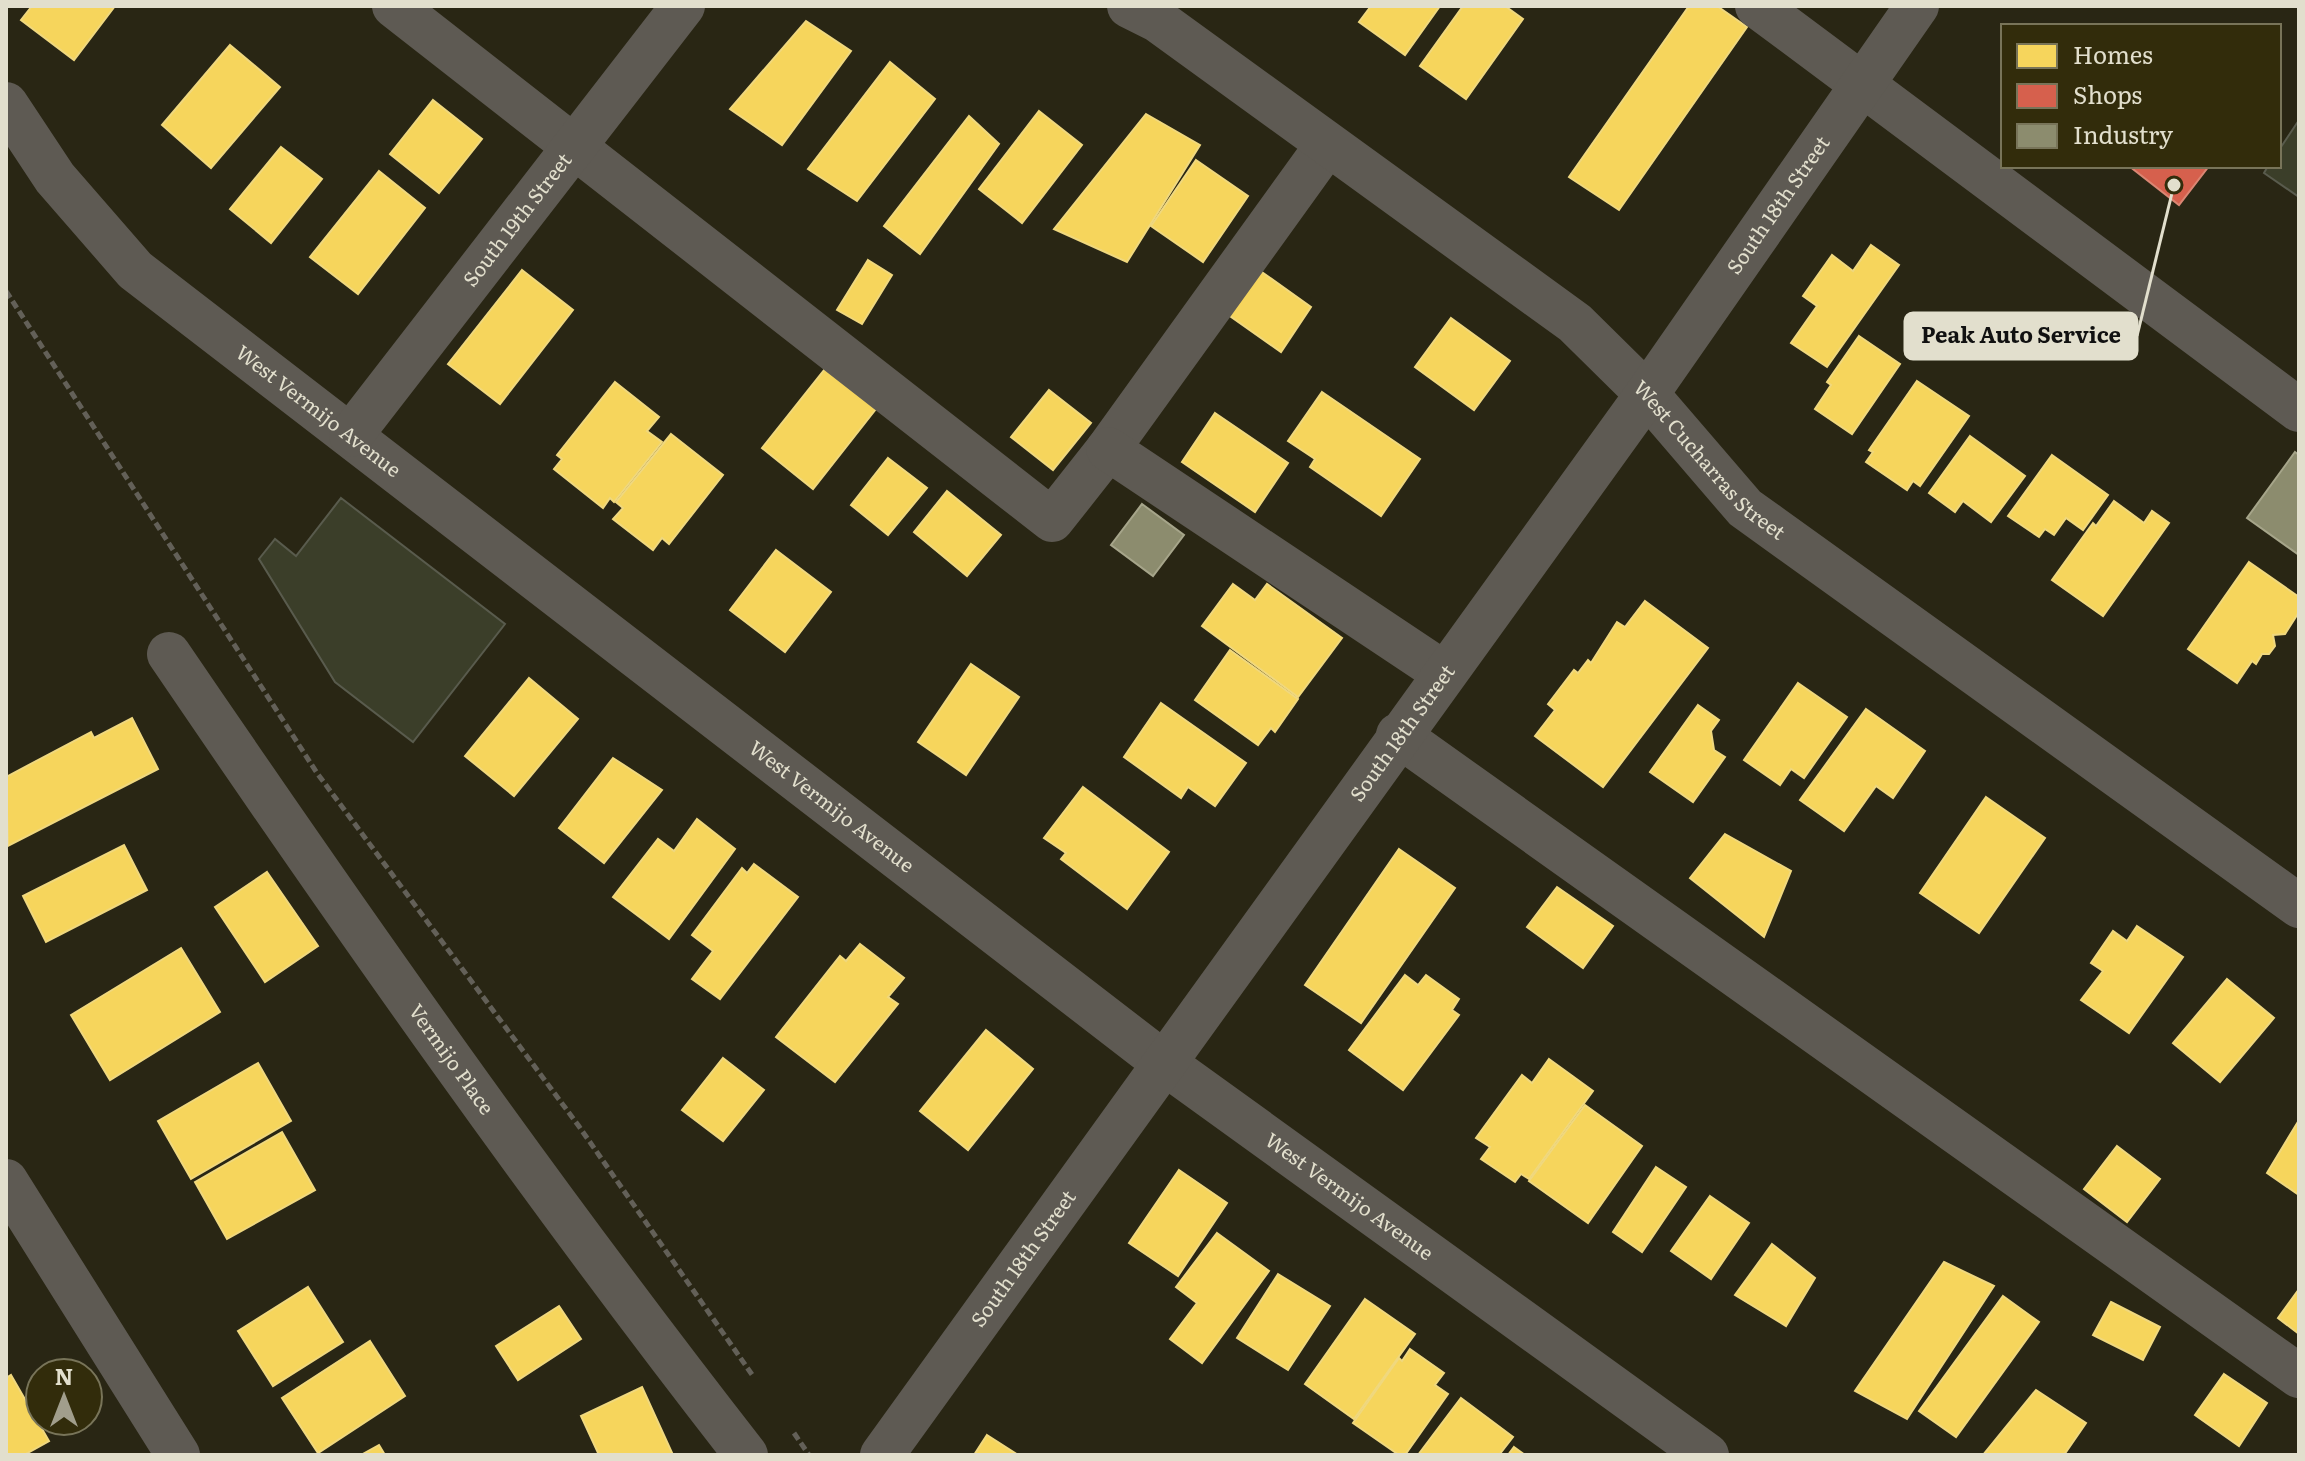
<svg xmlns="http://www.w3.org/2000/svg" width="2305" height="1461" viewBox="0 0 2305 1461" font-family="Literata,serif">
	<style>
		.homes { fill: #f6d55c; stroke: #f0d87e; stroke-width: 2 }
		.shops { fill: #d6604d; stroke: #da8673; stroke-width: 2 }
		.industry { fill: #8c8c6e; stroke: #a6a58a; stroke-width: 2 }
		.building { fill: #3b3e29; stroke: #595b4d; stroke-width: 2 }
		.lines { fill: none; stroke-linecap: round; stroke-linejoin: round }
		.path { stroke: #636058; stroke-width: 5; stroke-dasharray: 8 4; stroke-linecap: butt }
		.minor { stroke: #5e5a53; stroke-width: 44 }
		.labels { text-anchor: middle; stroke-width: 8; stroke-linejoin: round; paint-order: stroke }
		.street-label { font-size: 20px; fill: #e2dfcd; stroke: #322c0b }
		.leader { fill: none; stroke: #e2dfcd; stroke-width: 3 }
		.callout-dot { fill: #e2dfcd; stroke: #322c0b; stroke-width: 3 }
		.callout { fill: #e2dfcd; stroke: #e2dfcd; stroke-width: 3 }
		.callout-label { font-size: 22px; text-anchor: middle; font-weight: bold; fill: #111 }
	</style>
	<rect width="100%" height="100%" fill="#292614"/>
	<g class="homes">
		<path d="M 32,6 L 115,6 L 74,60 L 21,20 Z"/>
		<path d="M 1371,6 L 1440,6 L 1405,55 L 1359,22 Z"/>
		<path d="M 1463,6 L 1505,6 L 1523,19 L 1466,99 L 1420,66 Z"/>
		<path d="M 1689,6 L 1717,6 L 1747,27 L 1619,210 L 1569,177 Z"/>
		<path d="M 806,21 L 851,51 L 782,145 L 730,109 Z"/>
		<path d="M 230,45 L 280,87 L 211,168 L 162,125 Z"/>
		<path d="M 890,62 L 935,99 L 857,201 L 808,169 Z"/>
		<path d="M 433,100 L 482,139 L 439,193 L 390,154 Z"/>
		<path d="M 1039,111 L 1082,145 L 1022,223 L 979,189 Z"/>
		<path d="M 1146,114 L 1200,145 L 1127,262 L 1054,229 Z"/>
		<path d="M 969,116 L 999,144 L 920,254 L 884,226 Z"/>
		<path d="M 281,147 L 322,179 L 271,243 L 230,209 Z"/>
		<path d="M 1196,160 L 1248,196 L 1203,262 L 1151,226 Z"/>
		<path d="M 379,171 L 425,208 L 358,294 L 310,257 Z"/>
		<path d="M 1871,245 L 1899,265 L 1827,367 L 1791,343 L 1817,306 L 1803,296 L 1832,255 L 1853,271 Z"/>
		<path d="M 868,260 L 892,275 L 862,324 L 837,310 Z"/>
		<path d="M 522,270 L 573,310 L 500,404 L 448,364 Z"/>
		<path d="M 1259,270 L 1311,307 L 1281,352 L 1227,314 Z"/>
		<path d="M 1451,318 L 1510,361 L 1474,410 L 1415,367 Z"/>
		<path d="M 1859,336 L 1900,364 L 1852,434 L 1815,409 L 1831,385 L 1827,382 Z"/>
		<path d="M 825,369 L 876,409 L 813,489 L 762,448 Z"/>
		<path d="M 1917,381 L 1969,416 L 1920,486 L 1913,481 L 1907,490 L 1866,462 L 1873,452 L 1869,450 Z"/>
		<path d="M 615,382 L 659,417 L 647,431 L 662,442 L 614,502 L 610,498 L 603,508 L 554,469 L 562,459 L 557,455 Z"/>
		<path d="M 1049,390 L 1091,423 L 1053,470 L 1011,437 Z"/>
		<path d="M 1322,392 L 1420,459 L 1381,516 L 1310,467 L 1315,459 L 1288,441 Z"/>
		<path d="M 1215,413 L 1288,463 L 1255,512 L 1182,462 Z"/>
		<path d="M 671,434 L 723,475 L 669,544 L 662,538 L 653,550 L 613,519 L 623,508 L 616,502 Z"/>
		<path d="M 1970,436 L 2025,476 L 1991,522 L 1963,501 L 1955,512 L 1929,493 Z"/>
		<path d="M 2052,455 L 2108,495 L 2083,530 L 2066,518 L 2054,535 L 2045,529 L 2039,537 L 2008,516 Z"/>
		<path d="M 888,458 L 927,488 L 888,535 L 851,505 Z"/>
		<path d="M 947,491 L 1001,535 L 967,576 L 914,532 Z"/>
		<path d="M 2114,501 L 2144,523 L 2152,511 L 2169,523 L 2103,616 L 2052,580 L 2093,523 L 2096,526 Z"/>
		<path d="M 776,550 L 831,592 L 785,652 L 730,610 Z"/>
		<path d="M 2249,562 L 2299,597 L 2299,612 L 2285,634 L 2273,635 L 2275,646 L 2269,654 L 2262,654 L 2256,664 L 2252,661 L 2237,683 L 2188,649 Z"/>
		<path d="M 1233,584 L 1255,600 L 1267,584 L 1342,638 L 1298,697 L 1202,626 Z"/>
		<path d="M 1645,601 L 1708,648 L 1603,787 L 1535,736 L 1555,710 L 1548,704 L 1574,670 L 1578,673 L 1588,660 L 1591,663 L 1617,622 L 1625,627 Z"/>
		<path d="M 1230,650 L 1298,699 L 1275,732 L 1271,728 L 1258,745 L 1195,700 Z"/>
		<path d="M 971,664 L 1019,697 L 966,775 L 918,742 Z"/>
		<path d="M 529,678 L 578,719 L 514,796 L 465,756 Z"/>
		<path d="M 1798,683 L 1847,717 L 1804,778 L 1791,769 L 1780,785 L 1744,760 Z"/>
		<path d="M 1161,703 L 1246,763 L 1215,806 L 1188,787 L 1181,798 L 1124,757 Z"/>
		<path d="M 1698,705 L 1719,720 L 1711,731 L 1714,750 L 1725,757 L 1693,802 L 1650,772 Z"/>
		<path d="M 1866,709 L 1925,751 L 1893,798 L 1876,786 L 1844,831 L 1800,800 Z"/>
		<path d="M 132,718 L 158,769 L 8,846 L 6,777 L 91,732 L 94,738 Z"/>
		<path d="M 613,758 L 662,790 L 604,863 L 559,828 Z"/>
		<path d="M 1083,787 L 1169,852 L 1127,909 L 1061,859 L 1066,853 L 1044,838 Z"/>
		<path d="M 1986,797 L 2045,838 L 1979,933 L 1920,893 Z"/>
		<path d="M 697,819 L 735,849 L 669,939 L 613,897 L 658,839 L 674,851 Z"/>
		<path d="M 1725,834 L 1791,871 L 1764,937 L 1690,878 Z"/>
		<path d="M 124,845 L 147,890 L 46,942 L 23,896 Z"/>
		<path d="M 1399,849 L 1455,888 L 1361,1023 L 1305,985 Z"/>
		<path d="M 754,864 L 798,897 L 720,999 L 692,979 L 713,951 L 692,935 L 742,868 L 747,873 Z"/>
		<path d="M 267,872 L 318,946 L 265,982 L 215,907 Z"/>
		<path d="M 1557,887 L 1613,926 L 1583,968 L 1527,927 Z"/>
		<path d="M 2137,926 L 2183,957 L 2129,1033 L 2081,1000 L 2103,971 L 2091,963 L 2113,931 L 2127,941 Z"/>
		<path d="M 860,944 L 904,978 L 888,997 L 898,1004 L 835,1082 L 776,1037 L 840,956 L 846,961 Z"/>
		<path d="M 181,948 L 220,1012 L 110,1080 L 71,1015 Z"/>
		<path d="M 1405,975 L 1418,985 L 1426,975 L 1459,999 L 1452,1010 L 1459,1015 L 1403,1090 L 1349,1050 Z"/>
		<path d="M 2227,979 L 2274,1018 L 2220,1082 L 2173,1043 Z"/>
		<path d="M 986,1030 L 1033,1069 L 968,1150 L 920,1111 Z"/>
		<path d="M 723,1058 L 764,1090 L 723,1141 L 682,1110 Z"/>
		<path d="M 1549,1059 L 1593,1091 L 1529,1179 L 1521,1174 L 1515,1182 L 1481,1159 L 1490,1147 L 1476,1138 L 1522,1075 L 1532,1083 Z"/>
		<path d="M 258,1063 L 291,1121 L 191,1179 L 158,1121 Z"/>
		<path d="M 1585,1105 L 1642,1146 L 1588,1223 L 1529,1181 Z"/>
		<path d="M 2299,1120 L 2299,1195 L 2267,1173 Z"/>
		<path d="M 282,1132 L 315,1190 L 227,1239 L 195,1182 Z"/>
		<path d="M 2117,1146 L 2160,1179 L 2127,1222 L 2084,1189 Z"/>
		<path d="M 1656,1167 L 1686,1187 L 1642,1252 L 1613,1232 Z"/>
		<path d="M 1179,1170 L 1227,1203 L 1178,1276 L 1129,1243 Z"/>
		<path d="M 1710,1196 L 1749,1223 L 1711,1279 L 1671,1251 Z"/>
		<path d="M 1217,1233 L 1269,1271 L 1202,1363 L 1170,1339 L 1197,1303 L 1176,1287 Z"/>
		<path d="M 1772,1244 L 1815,1278 L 1786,1326 L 1735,1295 Z"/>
		<path d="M 1944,1262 L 1994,1286 L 1907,1419 L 1855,1391 Z"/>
		<path d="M 1278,1274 L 1330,1306 L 1288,1370 L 1237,1338 Z"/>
		<path d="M 308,1287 L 343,1342 L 273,1386 L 238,1331 Z"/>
		<path d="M 2299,1289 L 2299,1334 L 2278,1318 Z"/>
		<path d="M 2003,1296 L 2039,1322 L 1956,1437 L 1919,1411 Z"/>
		<path d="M 1365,1299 L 1415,1334 L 1354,1419 L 1305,1384 Z"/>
		<path d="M 2111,1302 L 2160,1327 L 2143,1360 L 2093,1335 Z"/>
		<path d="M 559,1306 L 581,1339 L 518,1380 L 496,1346 Z"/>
		<path d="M 370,1341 L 405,1396 L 318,1453 L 282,1398 Z"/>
		<path d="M 1410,1349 L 1444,1373 L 1435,1385 L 1448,1394 L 1405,1455 L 1399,1455 L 1353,1423 L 1399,1358 L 1402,1361 Z"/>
		<path d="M 2224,1374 L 2267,1403 L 2239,1446 L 2195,1415 Z"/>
		<path d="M 11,1375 L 49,1441 L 24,1455 L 6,1455 L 6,1378 Z"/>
		<path d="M 642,1387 L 673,1455 L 599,1455 L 581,1416 Z"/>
		<path d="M 2036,1390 L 2086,1423 L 2064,1455 L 1983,1455 Z"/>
		<path d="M 1461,1398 L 1513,1437 L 1499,1455 L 1418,1455 Z"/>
		<path d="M 987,1435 L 1018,1455 L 974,1455 Z"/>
		<path d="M 379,1445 L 385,1455 L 361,1455 Z"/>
		<path d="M 1514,1447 L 1525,1455 L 1508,1455 Z"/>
	</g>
	<path class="shops" d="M 2129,166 L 2209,166 L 2179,205 Z"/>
	<g class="industry">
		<path d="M 2295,452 L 2299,455 L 2299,555 L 2247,518 Z"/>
		<path d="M 1142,504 L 1184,535 L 1153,576 L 1111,545 Z"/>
	</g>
	<g class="building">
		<path d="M 2299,120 L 2299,197 L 2264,173 L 2268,166 L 2279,166 L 2279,150 Z"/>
		<path d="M 341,498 L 505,624 L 413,742 L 335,682 L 259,559 L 275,539 L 296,556 Z"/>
	</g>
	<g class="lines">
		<g class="path">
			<path d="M 6,291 L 317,773 L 578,1125 L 753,1376"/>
			<path d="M 794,1433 L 809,1455"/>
		</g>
		<g class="minor">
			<path d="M 394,6 L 1052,520 L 1108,449 L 1327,145"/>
			<path id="s1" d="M 1129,6 L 1157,20 L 1575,323 L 1647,394 L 1745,508 L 2299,906"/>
			<path d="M 1757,6 L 2299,410"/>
			<path id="s2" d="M 6,104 L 55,178 L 135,270 L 1164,1063 L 1707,1455"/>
			<path id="s3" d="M 351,435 L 683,6"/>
			<path d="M 1108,449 L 1444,673"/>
			<path id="s4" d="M 169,654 C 354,926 543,1195 746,1455"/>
			<path d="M 1398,735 L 2299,1376"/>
			<path d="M 6,1181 L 178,1455"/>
			<path id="s5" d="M 882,1455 L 1647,394 L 1917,6"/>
		</g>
	</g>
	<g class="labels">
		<g class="street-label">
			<text dy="7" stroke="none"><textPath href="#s5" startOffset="1538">South 18th Street</textPath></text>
			<text dy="7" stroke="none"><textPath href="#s3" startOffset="272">South 19th Street</textPath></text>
			<text dy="7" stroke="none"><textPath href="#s2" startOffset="442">West Vermijo Avenue</textPath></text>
			<text dy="7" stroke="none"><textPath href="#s1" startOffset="740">West Cucharras Street</textPath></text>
			<text dy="7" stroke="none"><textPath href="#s5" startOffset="890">South 18th Street</textPath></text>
			<text dy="7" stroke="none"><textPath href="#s2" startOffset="1090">West Vermijo Avenue</textPath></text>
			<text dy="7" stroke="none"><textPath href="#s4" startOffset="494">Vermijo Place</textPath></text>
			<text dy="7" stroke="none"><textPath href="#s2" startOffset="1738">West Vermijo Avenue</textPath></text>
			<text dy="7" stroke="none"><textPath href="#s5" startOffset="242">South 18th Street</textPath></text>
		</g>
	</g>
	<path class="leader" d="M2174 185L2137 336"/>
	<circle class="callout-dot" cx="2174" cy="185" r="8"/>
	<rect class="callout" x="1905" y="313" width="232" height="46" rx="8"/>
	<g class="callout-label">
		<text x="2021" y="343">Peak Auto Service</text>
	</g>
	<rect width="2305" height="1461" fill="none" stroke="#e2dfcd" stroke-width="16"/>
	<rect x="2001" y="24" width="280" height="144" fill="#322c0b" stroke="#787459" stroke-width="2"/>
	<rect x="2017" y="44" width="40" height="24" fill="#f6d55c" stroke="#787459" stroke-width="2"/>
	<text x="2073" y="64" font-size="24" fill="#e2dfcd">Homes</text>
	<rect x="2017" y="84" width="40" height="24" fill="#d6604d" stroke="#787459" stroke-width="2"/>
	<text x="2073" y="104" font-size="24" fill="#e2dfcd">Shops</text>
	<rect x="2017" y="124" width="40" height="24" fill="#8c8c6e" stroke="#787459" stroke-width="2"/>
	<text x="2073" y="144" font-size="24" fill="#e2dfcd">Industry</text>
	<g transform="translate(64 1397)"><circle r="38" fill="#322c0b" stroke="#787459" stroke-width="2"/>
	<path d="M0-6L14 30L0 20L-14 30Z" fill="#a19e8c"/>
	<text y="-12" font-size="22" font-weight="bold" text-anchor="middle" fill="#e2dfcd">N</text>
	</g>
</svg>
